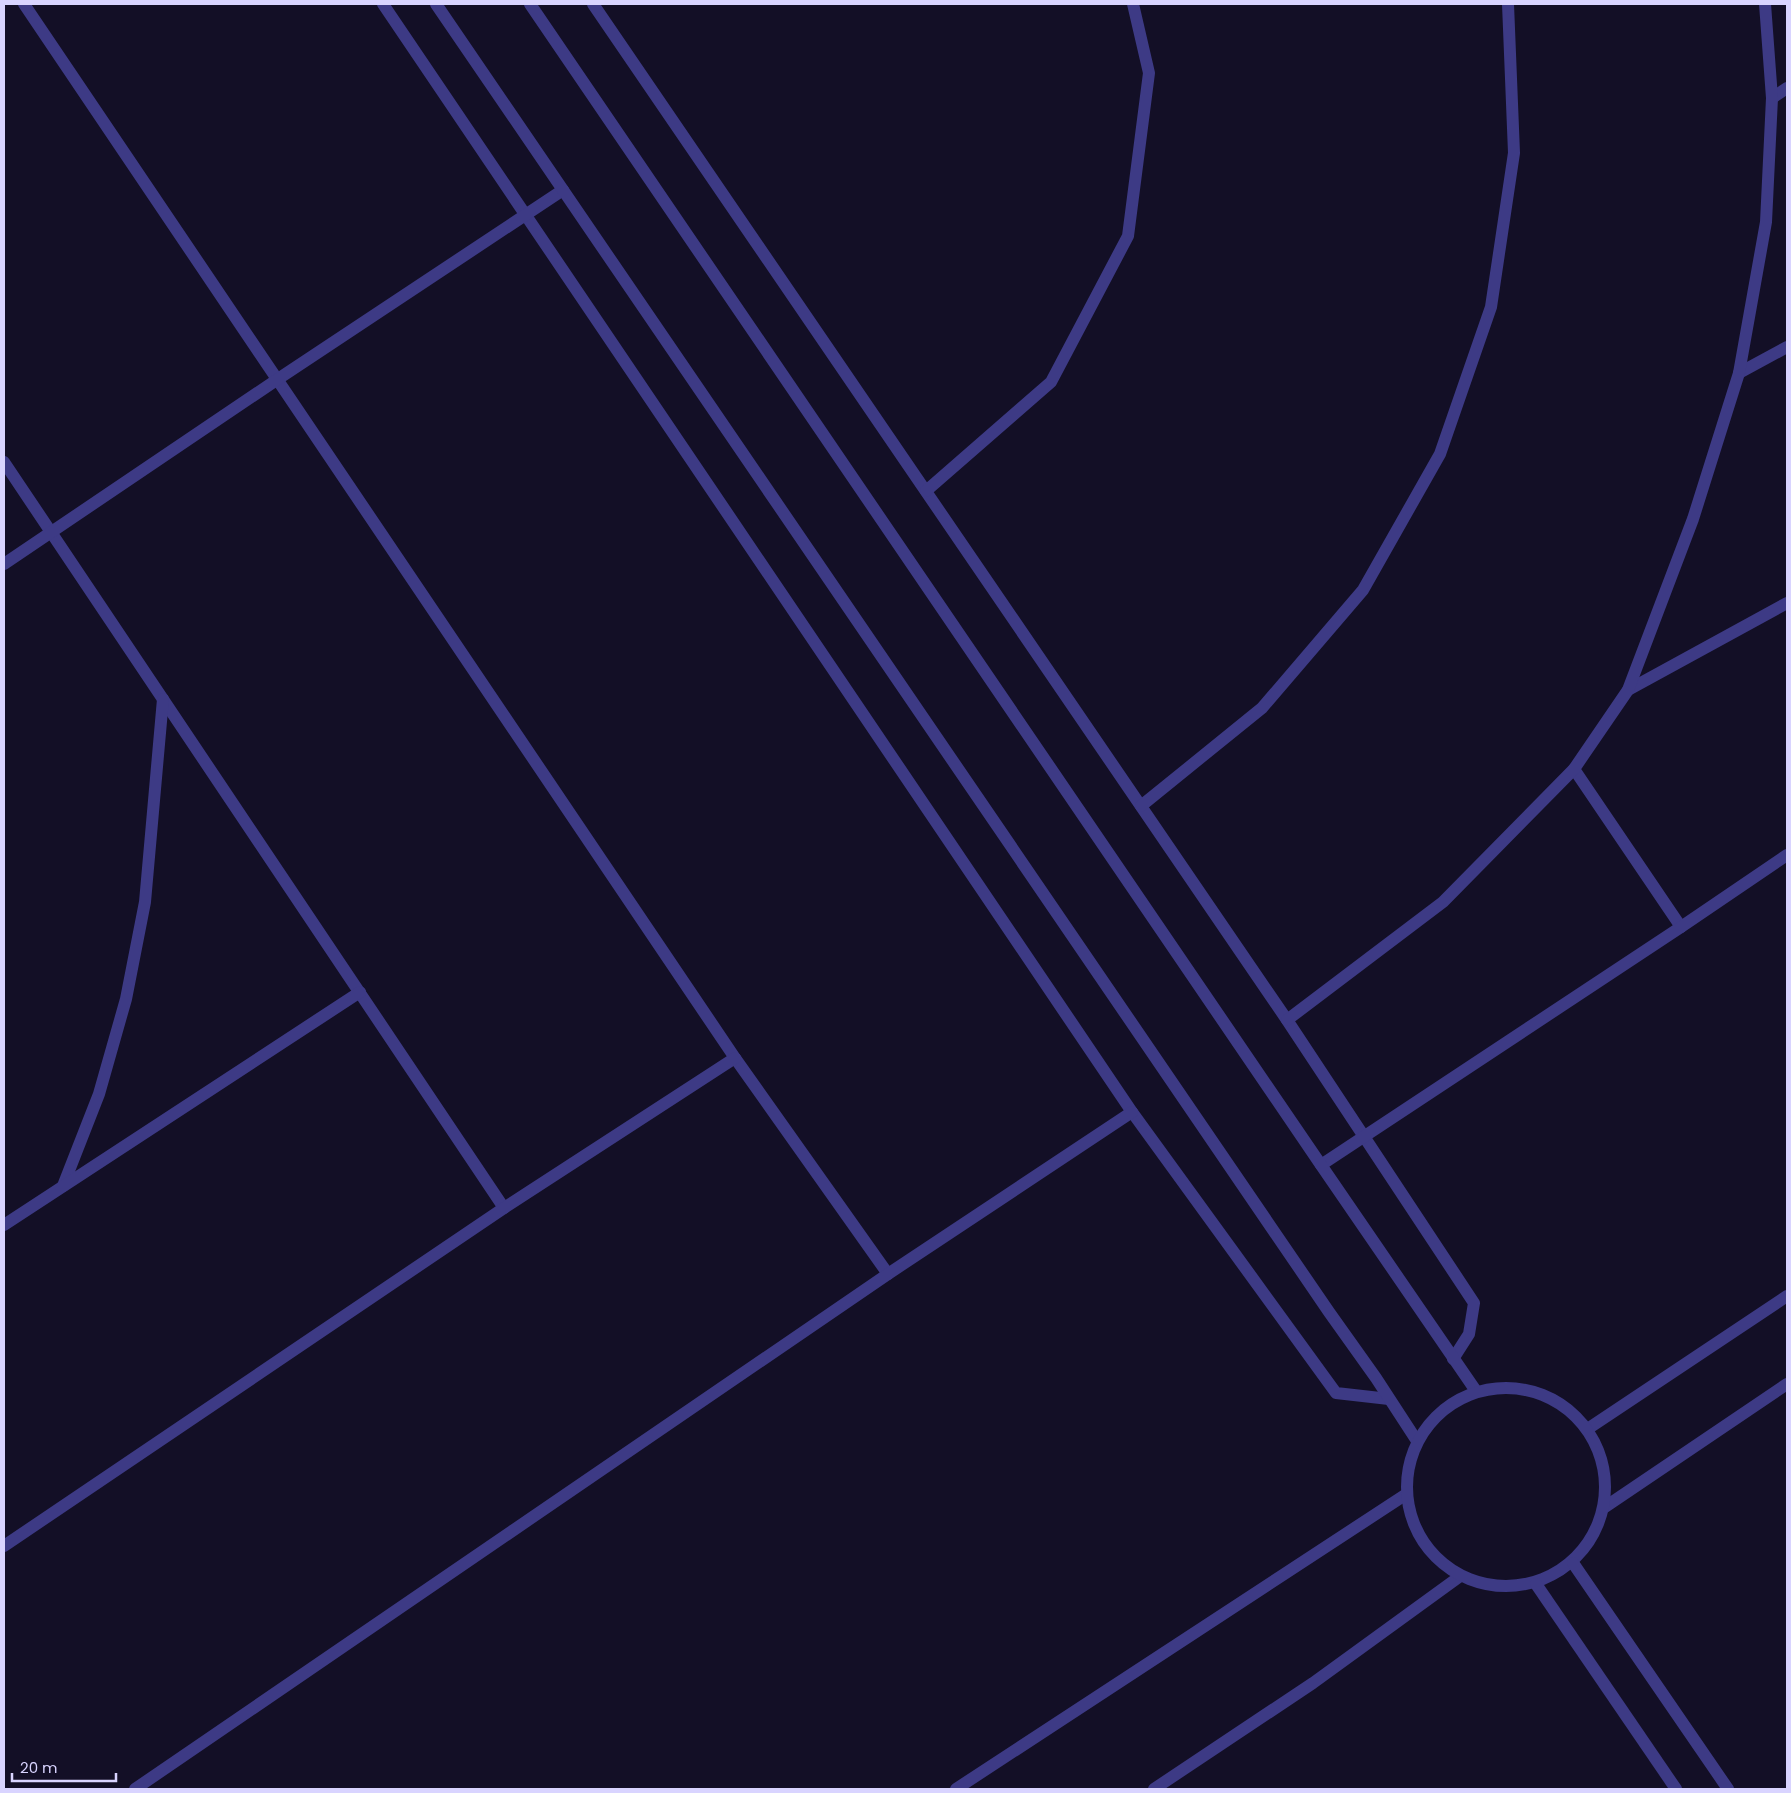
<svg xmlns="http://www.w3.org/2000/svg" width="1791" height="1793" viewBox="0 0 1791 1793" font-family="Poppins,sans-serif">
	<style>
		.lines { fill: none; stroke-linecap: round; stroke-linejoin: round }
		.minor { stroke: #3d3a85; stroke-width: 12 }
		.tertiary { stroke: #3d3a85; stroke-width: 12 }
	</style>
	<rect width="100%" height="100%" fill="#130f26"/>
	<g class="lines">
		<g class="minor">
			<path d="M 24,4 L 735,1058 L 888,1274"/>
			<path d="M 383,4 L 1132,1112 L 1336,1393 L 1389,1399"/>
			<path d="M 593,4 L 1287,1020 L 1474,1303 L 1469,1334 L 1453,1359"/>
			<path d="M 1772,98 L 1787,88"/>
			<path d="M 1739,373 L 1787,347"/>
			<path d="M 4,462 L 504,1208"/>
			<path d="M 926,491 L 1051,382 L 1128,236 L 1149,73 L 1133,4"/>
			<path d="M 4,564 L 278,379 L 563,190"/>
			<path d="M 1628,690 L 1787,603"/>
			<path d="M 1574,769 L 1681,927"/>
			<path d="M 1141,806 L 1262,708 L 1363,590 L 1440,454 L 1491,307 L 1514,153 L 1508,4"/>
			<path d="M 1287,1020 L 1443,902 L 1574,769 L 1628,690 L 1693,519 L 1739,373 L 1766,222 L 1772,98 L 1765,4"/>
			<path d="M 1321,1165 L 1681,927 L 1787,855"/>
			<path d="M 63,1186 L 99,1094 L 126,999 L 145,902 L 163,699"/>
			<path d="M 4,1225 L 360,992"/>
			<path d="M 1589,1428 L 1787,1296"/>
			<path d="M 1605,1507 L 1787,1384"/>
			<path d="M 4,1546 L 504,1208 L 735,1058"/>
			<path d="M 135,1789 L 888,1274 L 1132,1112"/>
			<path d="M 956,1789 L 1405,1495"/>
			<path d="M 1154,1789 L 1313,1683 L 1459,1577"/>
		</g>
		<g class="tertiary">
			<path d="M 436,4 L 1329,1312 L 1376,1378 L 1417,1441"/>
			<path d="M 530,4 L 1321,1165 L 1476,1391"/>
			<circle cx="1506" cy="1487" r="99"/>
			<path d="M 1573,1563 L 1728,1789"/>
			<path d="M 1536,1584 L 1676,1789"/>
		</g>
	</g>
	<rect width="1791" height="1793" fill="none" stroke="#d9d4ff" stroke-width="10"/>
	<path d="M12 1773v8h104v-8" fill="none" stroke="#d9d4ff" stroke-width="2.5"/>
	<text x="20" y="1773" font-size="15" fill="#d9d4ff" stroke="#130f26" stroke-width="4" paint-order="stroke">20 m</text>
</svg>
